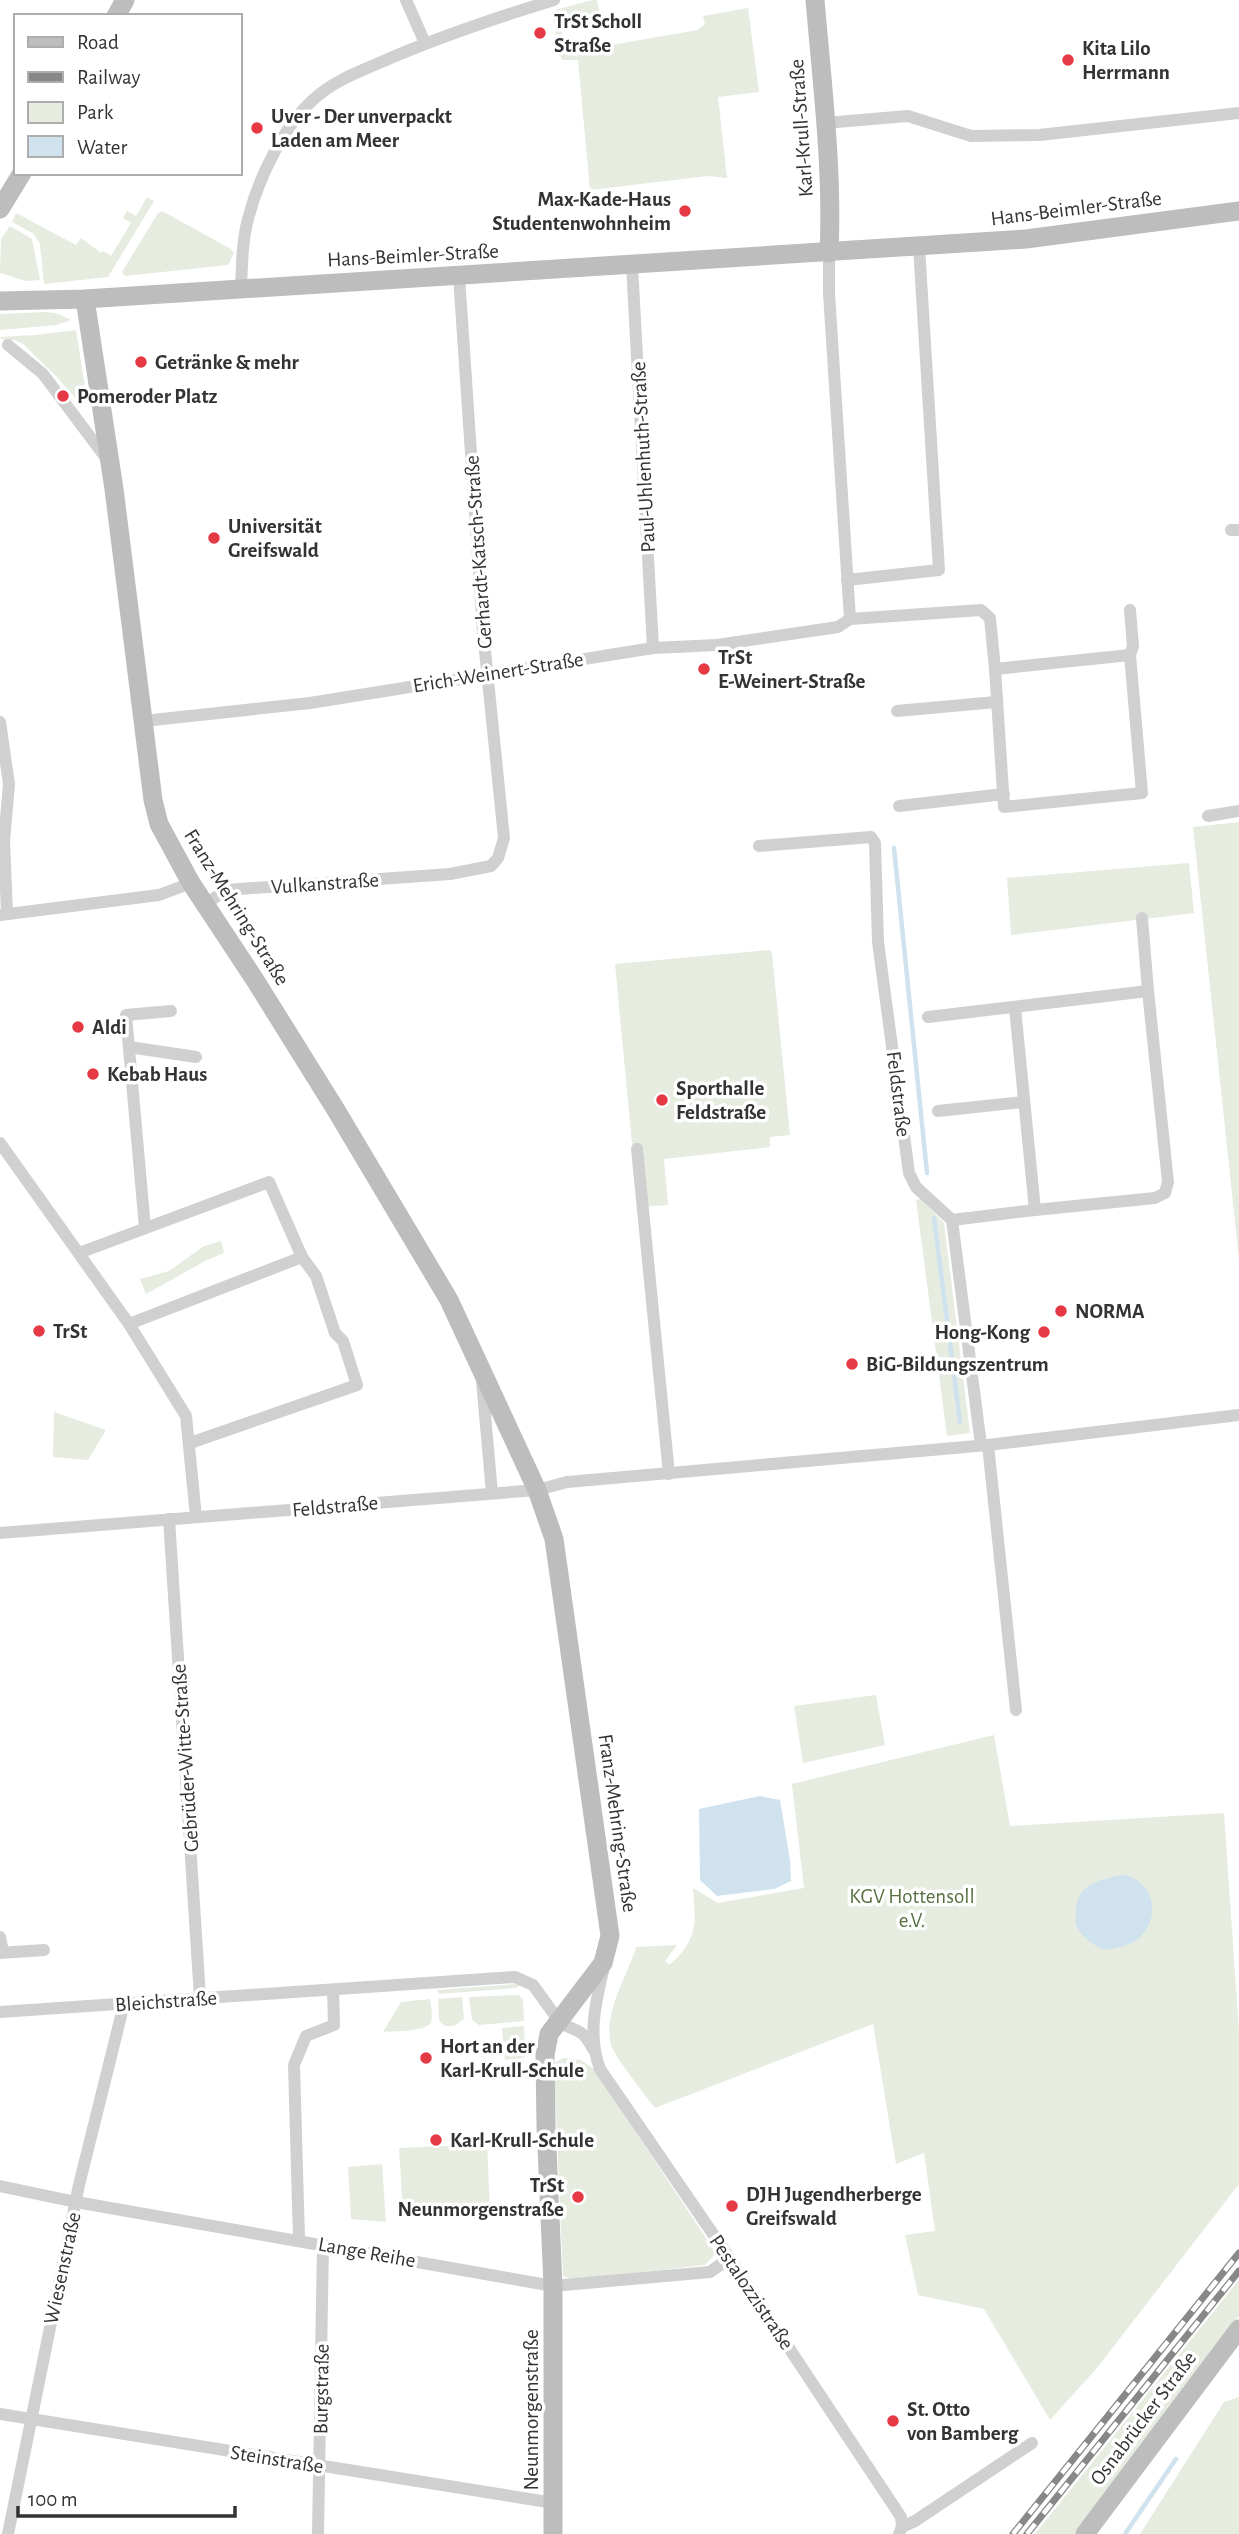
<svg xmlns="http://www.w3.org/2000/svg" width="1239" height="2534" viewBox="0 0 1239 2534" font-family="'Alegreya Sans',sans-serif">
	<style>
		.green { fill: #e6ecdf }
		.water { fill: #cfe2ee }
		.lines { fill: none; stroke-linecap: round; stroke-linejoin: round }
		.stream { stroke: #cfe2ee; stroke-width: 4.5 }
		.street { stroke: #d0d0d0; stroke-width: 12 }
		.secondary { stroke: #bdbdbd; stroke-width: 19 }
		.rail-casing { stroke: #888; stroke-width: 7 }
		.rail { stroke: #fff; stroke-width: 4.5; stroke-dasharray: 13; stroke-linecap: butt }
		.poi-dot { fill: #e63946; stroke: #fff; stroke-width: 2.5 }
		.labels { text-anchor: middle; stroke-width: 7; stroke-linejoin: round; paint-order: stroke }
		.poi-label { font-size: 21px; font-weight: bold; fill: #333; stroke: #fff; text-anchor: start }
		.street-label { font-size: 21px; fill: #333; stroke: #fff }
		.park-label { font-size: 21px; fill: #56703f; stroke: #fff }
	</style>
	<rect width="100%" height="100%" fill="#fff"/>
	<g class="green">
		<path d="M 593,0 L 597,0 L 600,15 L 560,22 L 565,53 L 698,30 L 705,24 L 703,16 L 748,8 L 759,92 L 718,97 L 727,178 L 708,176 L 590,190 L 578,60 L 563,60 L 561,58 L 552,14 L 555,10 Z"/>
		<path d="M 147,197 L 154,201 L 108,277 L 44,284 L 40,244 L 34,234 L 12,222 L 16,213 L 76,245 L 81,238 L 101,253 L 103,251 L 111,256 L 131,223 L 123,218 L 127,211 L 136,216 Z"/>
		<path d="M 162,211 L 231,249 L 234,253 L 228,265 L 125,276 L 122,272 L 158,213 Z"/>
		<path d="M 10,226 L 32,239 L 40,280 L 26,281 L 0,273 L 1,239 Z"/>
		<path d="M 45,312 L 56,313 L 71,320 L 56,325 L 0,330 L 0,314 Z"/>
		<path d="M 76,330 L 87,400 L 83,407 L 57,377 L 23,344 L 15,340 L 3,340 L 0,337 L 35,335 Z"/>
		<path d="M 1239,822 L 1239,1259 L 1193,827 Z"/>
		<path d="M 1189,863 L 1194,913 L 1011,935 L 1007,878 Z"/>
		<path d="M 770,950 L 772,953 L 790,1135 L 770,1137 L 770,1147 L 664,1159 L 668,1205 L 638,1207 L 615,964 Z"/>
		<path d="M 921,1199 L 944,1223 L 970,1433 L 947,1436 L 916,1200 Z"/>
		<path d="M 221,1241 L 224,1253 L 205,1261 L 146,1294 L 140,1279 L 169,1271 L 204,1246 Z"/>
		<path d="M 54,1412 L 106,1430 L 88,1460 L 53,1457 Z"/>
		<path d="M 876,1695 L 885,1745 L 803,1763 L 794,1706 Z"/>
		<path d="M 994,1735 L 1010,1826 L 1224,1813 L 1239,2031 L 1239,2184 L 1097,2368 L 1050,2420 L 984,2309 L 918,2295 L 905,2235 L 935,2231 L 924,2153 L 896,2164 L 873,2024 L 655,2108 C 646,2096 614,2056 611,2045 C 603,2012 627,1977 636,1947 L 677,1945 L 665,1961 L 669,1965 C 698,1941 696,1923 693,1888 L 718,1903 L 804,1888 L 792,1784 Z"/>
		<path d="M 517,1984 L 520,1985 L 516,1988 L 439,1994 L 437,1990 Z"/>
		<path d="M 519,1995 L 523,2000 L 524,2021 L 479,2025 L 472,2020 L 469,1997 Z"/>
		<path d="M 462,1997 L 464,2019 L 454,2026 L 445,2026 L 439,2021 L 438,1999 Z"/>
		<path d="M 430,1999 C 431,2006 433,2016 431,2022 C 427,2032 393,2031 383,2032 L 401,2002 Z"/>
		<path d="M 524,2026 L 525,2058 L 505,2060 L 502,2028 Z"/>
		<path d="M 563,2058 L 581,2060 L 593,2068 L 716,2253 L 705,2265 L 574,2280 L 563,2276 L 554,2069 L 556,2062 Z"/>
		<path d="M 487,2144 L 490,2208 L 403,2213 L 399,2148 Z"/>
		<path d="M 382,2164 L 386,2222 L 351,2219 L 348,2167 Z"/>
		<path d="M 1239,2280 L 1239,2316 L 1076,2534 L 1035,2534 Z"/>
		<path d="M 1239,2397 L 1239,2534 L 1140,2534 L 1224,2402 Z"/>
	</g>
	<g class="water">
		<path d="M 760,1796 L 780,1800 L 790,1860 L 791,1881 L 774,1889 L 717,1896 L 700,1880 L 699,1809 Z"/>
		<path d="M 1125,1875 C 1153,1882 1161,1914 1142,1935 C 1131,1947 1117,1948 1102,1950 C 1095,1945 1085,1939 1080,1932 C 1075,1925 1075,1919 1076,1910 C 1077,1883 1103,1878 1125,1875 Z"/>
	</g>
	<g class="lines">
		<g class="stream">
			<path d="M 894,848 L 927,1173"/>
			<path d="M 934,1218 L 960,1422"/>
			<path d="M 1125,2534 L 1176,2459"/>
		</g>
		<g class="street">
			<path d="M 406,0 L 425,43"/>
			<path d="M 825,123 L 908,116 L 971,136 L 1039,135 L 1239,113"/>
			<path d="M 829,253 L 829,293 L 850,619"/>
			<path d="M 632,265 L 653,648"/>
			<path d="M 241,288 C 242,265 242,242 248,219 C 258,180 283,126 314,99 C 332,82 356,73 379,63 C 436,38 495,18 554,0"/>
			<path d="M 8,345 L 43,374 L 106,458"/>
			<path d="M 1231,530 L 1239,530"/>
			<path d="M 847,580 L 939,570 L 919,247"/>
			<path d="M 995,669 L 1004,807 L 1142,793 L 1130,655 L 1133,646 L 1130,610"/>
			<path d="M 897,711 L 996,702"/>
			<path d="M 144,721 L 310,703 L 653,648 L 717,645 L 838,627 L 850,619 L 981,610 L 990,618 L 995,669 L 1130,655"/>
			<path d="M 0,722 L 9,784 L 4,841 L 7,913"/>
			<path d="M 899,806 L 1004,794"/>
			<path d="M 1208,816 L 1239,811"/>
			<path d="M 759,846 L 871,837 L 875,843 L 878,942 L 909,1173 L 916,1187 L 952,1220 L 981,1445"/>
			<path d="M 205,905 L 225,890 L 450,874 L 491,866 L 498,858 L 504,838 L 483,631 L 459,276"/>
			<path d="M 0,915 L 159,895 L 191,883"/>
			<path d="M 1015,1008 L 1035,1210 L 1155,1198 L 1165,1193 L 1168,1182 L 1148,991"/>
			<path d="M 928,1017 L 1148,991 L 1142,918"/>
			<path d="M 129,1047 L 196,1057"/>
			<path d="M 938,1111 L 1023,1102"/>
			<path d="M 0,1143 L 129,1324 L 186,1416 L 196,1517"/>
			<path d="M 637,1149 L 669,1474"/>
			<path d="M 952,1220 L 1035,1210"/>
			<path d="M 145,1228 L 126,1015 L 171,1011"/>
			<path d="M 79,1253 L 269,1182 L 302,1257 L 316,1276 L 335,1333 L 343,1341 L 357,1385 L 190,1443"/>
			<path d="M 129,1324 L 302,1257"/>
			<path d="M 482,1381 L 492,1493"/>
			<path d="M 988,1445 L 1016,1710"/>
			<path d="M 169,1519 L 200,1997"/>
			<path d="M 0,1533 L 537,1490 L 567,1482 L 988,1445 L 1239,1415"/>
			<path d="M 0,1937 L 3,1952"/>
			<path d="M 0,1953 L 44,1950"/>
			<path d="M 604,1967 C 596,2001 587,2035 600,2069 L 726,2253 L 901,2517 L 902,2527 L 899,2534"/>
			<path d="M 0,2012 L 515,1977 L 533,1985 L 559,2021 C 575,2034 580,2024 593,2049"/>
			<path d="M 0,2186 L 76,2202 L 553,2286 L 710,2272 L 724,2262 L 726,2253"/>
			<path d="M 299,2239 L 294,2065 L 306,2036 L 334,2025 L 333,1990"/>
			<path d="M 0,2414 L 554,2503"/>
			<path d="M 902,2527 L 915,2521 L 1032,2443"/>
			<path d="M 8,2534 L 79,2185 L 124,2004"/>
			<path d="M 318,2534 L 323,2244"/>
		</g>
		<g class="secondary">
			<path d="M 815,0 C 822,83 833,170 829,253"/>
			<path d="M 116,16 L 125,0"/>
			<path d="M 0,209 L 22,173"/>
			<path d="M 85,299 L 114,489 L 153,800 L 159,824 L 191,883 L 255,980 L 336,1110 L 449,1300 L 537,1490 L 554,1539 L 610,1936 L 603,1963 L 549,2034 L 545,2055 L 546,2125 L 553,2286 L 553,2534"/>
			<path d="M 0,301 L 85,299 L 1026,239 L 1239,211"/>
			<path d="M 1085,2534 L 1239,2329"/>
		</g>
		<g class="rail-casing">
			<g id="rail">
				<path d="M 1013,2534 L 1239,2253"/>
				<path d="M 1027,2534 L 1239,2271"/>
			</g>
		</g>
		<use href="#rail" class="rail"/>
	</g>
	<g class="poi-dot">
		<circle cx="540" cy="33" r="7"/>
		<circle cx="1068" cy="60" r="7"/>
		<circle cx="257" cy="128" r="7"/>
		<circle cx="685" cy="211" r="7"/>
		<circle cx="141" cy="362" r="7"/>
		<circle cx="63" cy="396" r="7"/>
		<circle cx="214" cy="538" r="7"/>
		<circle cx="704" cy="669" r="7"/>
		<circle cx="78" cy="1027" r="7"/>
		<circle cx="93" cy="1074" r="7"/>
		<circle cx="662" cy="1100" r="7"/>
		<circle cx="1061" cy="1311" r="7"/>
		<circle cx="39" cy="1331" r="7"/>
		<circle cx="1044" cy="1332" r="7"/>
		<circle cx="852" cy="1364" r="7"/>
		<circle cx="426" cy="2058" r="7"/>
		<circle cx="436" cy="2140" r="7"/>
		<circle cx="578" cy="2197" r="7"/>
		<circle cx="732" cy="2206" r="7"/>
		<circle cx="893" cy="2421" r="7"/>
	</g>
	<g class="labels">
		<g class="poi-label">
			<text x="554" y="28">TrSt Scholl<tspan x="554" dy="24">Straße</tspan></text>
			<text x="1082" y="55">Kita Lilo<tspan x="1082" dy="24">Herrmann</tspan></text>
			<text x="271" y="123">Uver - Der unverpackt<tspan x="271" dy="24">Laden am Meer</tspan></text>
			<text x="671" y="206" text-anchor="end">Max-Kade-Haus<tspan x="671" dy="24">Studentenwohnheim</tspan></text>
			<text x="155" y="369">Getränke &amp; mehr</text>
			<text x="77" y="403">Pomeroder Platz</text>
			<text x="228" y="533">Universität<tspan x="228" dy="24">Greifswald</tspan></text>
			<text x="718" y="664">TrSt<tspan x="718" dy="24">E-Weinert-Straße</tspan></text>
			<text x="92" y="1034">Aldi</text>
			<text x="107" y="1081">Kebab Haus</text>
			<text x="676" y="1095">Sporthalle<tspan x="676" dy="24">Feldstraße</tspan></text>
			<text x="1075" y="1318">NORMA</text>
			<text x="53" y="1338">TrSt</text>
			<text x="1030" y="1339" text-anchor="end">Hong-Kong</text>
			<text x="866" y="1371">BiG-Bildungszentrum</text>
			<text x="440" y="2053">Hort an der<tspan x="440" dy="24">Karl-Krull-Schule</tspan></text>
			<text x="450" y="2147">Karl-Krull-Schule</text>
			<text x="564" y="2192" text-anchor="end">TrSt<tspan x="564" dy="24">Neunmorgenstraße</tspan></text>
			<text x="746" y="2201">DJH Jugendherberge<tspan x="746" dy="24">Greifswald</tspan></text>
			<text x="907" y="2416">St. Otto<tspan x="907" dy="24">von Bamberg</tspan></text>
		</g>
		<g class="street-label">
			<text transform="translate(801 128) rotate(-94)" y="7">Karl-Krull-Straße</text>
			<text transform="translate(1076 208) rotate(-7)" y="7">Hans-Beimler-Straße</text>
			<text transform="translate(413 255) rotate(-3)" y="7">Hans-Beimler-Straße</text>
			<text transform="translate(643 457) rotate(-93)" y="7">Paul-Uhlenhuth-Straße</text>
			<text transform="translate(478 552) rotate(-94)" y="7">Gerhardt-Katsch-Straße</text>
			<text transform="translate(498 672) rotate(-9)" y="7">Erich-Weinert-Straße</text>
			<text transform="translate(325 883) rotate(-4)" y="7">Vulkanstraße</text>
			<text transform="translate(237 907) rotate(58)" y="7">Franz-Mehring-Straße</text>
			<text transform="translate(899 1094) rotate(83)" y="7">Feldstraße</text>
			<text transform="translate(335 1506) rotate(-5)" y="7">Feldstraße</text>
			<text transform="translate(185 1758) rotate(-94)" y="7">Gebrüder-Witte-Straße</text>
			<text transform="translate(618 1823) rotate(82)" y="7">Franz-Mehring-Straße</text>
			<text transform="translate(166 2001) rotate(-4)" y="7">Bleichstraße</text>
			<text transform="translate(367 2252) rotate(10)" y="7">Lange Reihe</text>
			<text transform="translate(62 2268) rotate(-78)" y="7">Wiesenstraße</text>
			<text transform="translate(752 2292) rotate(56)" y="7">Pestalozzistraße</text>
			<text transform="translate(321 2389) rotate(-89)" y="7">Burgstraße</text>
			<text transform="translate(531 2410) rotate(-90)" y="7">Neunmorgenstraße</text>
			<text transform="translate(1143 2418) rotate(-53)" y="7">Osnabrücker Straße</text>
			<text transform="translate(277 2459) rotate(9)" y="7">Steinstraße</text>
		</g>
		<g class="park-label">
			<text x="912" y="1903">KGV Hottensoll<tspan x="912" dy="24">e.V.</tspan></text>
		</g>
	</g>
	<rect x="14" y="14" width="228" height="161" fill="#ffffff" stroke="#adadad" stroke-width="2"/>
	<rect x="28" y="37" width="35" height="10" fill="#bdbdbd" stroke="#adadad" stroke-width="2"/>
	<text x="77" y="49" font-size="21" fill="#333333">Road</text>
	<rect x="28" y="72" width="35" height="10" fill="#888888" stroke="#adadad" stroke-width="2"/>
	<text x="77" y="84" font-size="21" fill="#333333">Railway</text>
	<rect x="28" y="102" width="35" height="21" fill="#e6ecdf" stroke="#adadad" stroke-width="2"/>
	<text x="77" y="119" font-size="21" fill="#333333">Park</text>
	<rect x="28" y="136" width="35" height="21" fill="#cfe2ee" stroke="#adadad" stroke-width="2"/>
	<text x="77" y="154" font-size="21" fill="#333333">Water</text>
	<path d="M18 2506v10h217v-10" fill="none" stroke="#333333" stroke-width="3.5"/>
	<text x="28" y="2506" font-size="21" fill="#333333" stroke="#ffffff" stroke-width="5" paint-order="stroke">100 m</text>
</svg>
